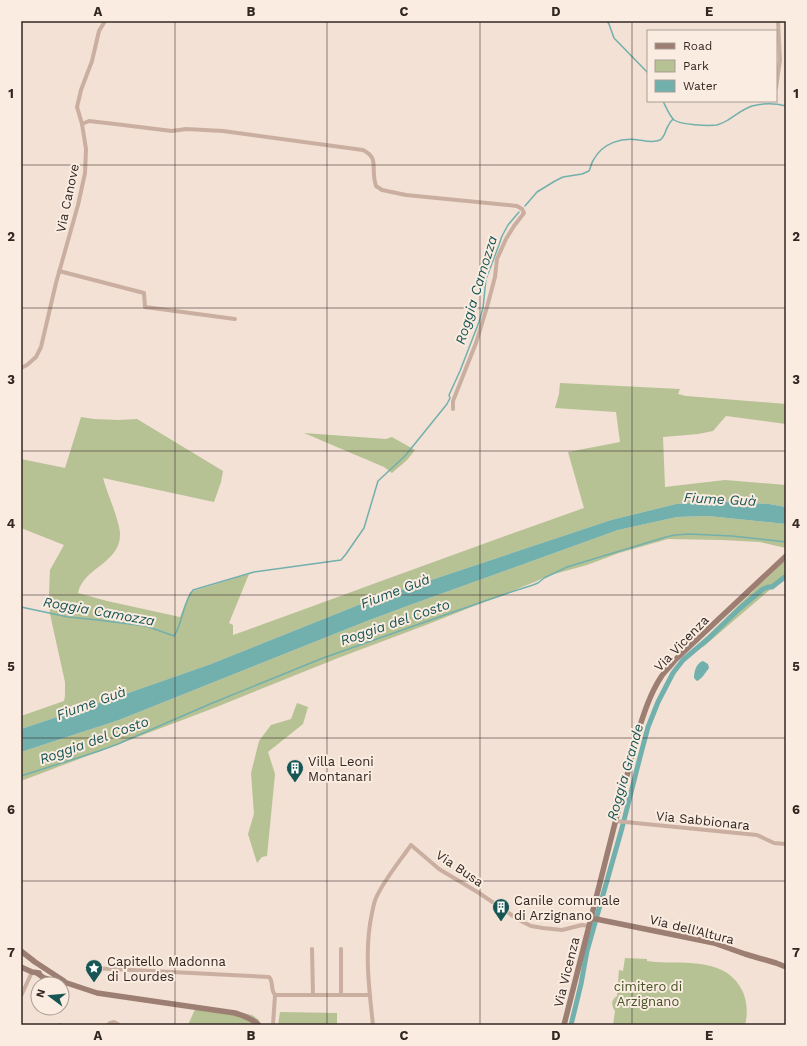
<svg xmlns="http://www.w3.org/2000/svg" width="807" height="1046" viewBox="0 0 807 1046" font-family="'Work Sans',sans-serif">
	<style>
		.green { fill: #b6c194 }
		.water { fill: #72b0ad }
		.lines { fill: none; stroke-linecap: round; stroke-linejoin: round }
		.stream { stroke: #72b0ad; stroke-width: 1.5 }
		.canal { stroke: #72b0ad; stroke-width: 5 }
		.street { stroke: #caafa0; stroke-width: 4 }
		.secondary { stroke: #9d7e72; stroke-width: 5.5 }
		.grid { fill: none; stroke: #332724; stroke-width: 1; stroke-opacity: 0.55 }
		.labels { text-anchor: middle; stroke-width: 4; stroke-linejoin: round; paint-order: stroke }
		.street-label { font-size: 13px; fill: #332724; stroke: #faece0 }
		.poi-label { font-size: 13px; fill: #332724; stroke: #faece0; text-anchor: start }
		.park-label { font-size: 13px; fill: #465326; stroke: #faece0 }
		.water-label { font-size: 14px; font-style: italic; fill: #185655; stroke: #faece0 }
		.neatline { fill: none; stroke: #332724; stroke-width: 1.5 }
		.grid-label { font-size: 13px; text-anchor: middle; font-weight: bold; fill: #332724 }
	</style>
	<rect width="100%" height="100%" fill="#f2e1d4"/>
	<g class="green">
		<path d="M 560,383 L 680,389 L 678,394 L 686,396 L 786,404 L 786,424 L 726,416 L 713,431 L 698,434 L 663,437 L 665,487 L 725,480 L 786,485 L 786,507 L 769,504 L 718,501 L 676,504 L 611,520 L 371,600 L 211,664 L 114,698 L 21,729 L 21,716 L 64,701 L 65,696 L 65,682 L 50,614 L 49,594 L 50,570 L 64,545 L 21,528 L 21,459 L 65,468 L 81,417 L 94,419 L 119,420 L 137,419 L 223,471 L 221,482 L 214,502 L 103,478 C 107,493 114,507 118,523 C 119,526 120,531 120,535 C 120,563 83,568 78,593 L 107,601 L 180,617 L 190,592 L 249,574 L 229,623 L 233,625 L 233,635 C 350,593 467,549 584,508 L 568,452 L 620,442 L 616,412 L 555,408 L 559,394 Z"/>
		<path d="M 304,433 L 386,439 L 392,437 L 415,450 L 407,460 L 392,473 L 384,467 Z"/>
		<path d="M 708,516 L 786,524 L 786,548 L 760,542 L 722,540 L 668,539 L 619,553 L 587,565 L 547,576 L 537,581 L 426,625 L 338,658 L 214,708 L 21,781 L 21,752 L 119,720 L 367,621 L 410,605 L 618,530 L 677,517 Z"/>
		<path d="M 783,562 L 786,562 L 786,576 L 703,647 L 700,643 Z"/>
		<path d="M 297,703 L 308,707 L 303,724 L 268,752 L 275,774 L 267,856 L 262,857 L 257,863 L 248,834 L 254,814 L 251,773 L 259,741 L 271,725 L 291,719 Z"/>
		<path d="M 625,958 L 647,959 L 647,961 L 655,962 C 686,964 727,957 743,992 C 747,1002 748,1014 745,1025 L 613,1025 L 615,1011 C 611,1005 611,1000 617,996 L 619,970 L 623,971 Z"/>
		<path d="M 197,1005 L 252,1015 L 259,1020 L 259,1025 L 188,1025 Z"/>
		<path d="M 280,1012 L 337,1013 L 337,1025 L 278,1025 Z"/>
	</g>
	<g class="water">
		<path d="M 718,501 L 769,504 L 786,507 L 786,524 L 708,516 L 677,517 L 618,530 L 410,605 L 367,621 L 119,720 L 21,752 L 21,729 L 114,698 L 211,664 L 371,600 L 611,520 L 676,504 Z"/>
		<path d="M 703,661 L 708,664 L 709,668 C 706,672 701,680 697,681 L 694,678 C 694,672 696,663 703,661 Z"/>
	</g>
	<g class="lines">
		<g class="stream">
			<path d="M 607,21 L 609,24 L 614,38 L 648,73"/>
			<path d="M 663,101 C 666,107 669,115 674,120 C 681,125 708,126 717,125 C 720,124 725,122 728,120 C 736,115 743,109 752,106 C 763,103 775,103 786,106"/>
			<path d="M 525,206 L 537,192 L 555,181 L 563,177 L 582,174 L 589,171 C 591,167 591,163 594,159 C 603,143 622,137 639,140 C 646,141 654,143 660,140 C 665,137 665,131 668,126 C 669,124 671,121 673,119"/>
			<path d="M 21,607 L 68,617 L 98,620 L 146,626 L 174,636 C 183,622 183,602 193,590 L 254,572 L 341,560 L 346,554 L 364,528 L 378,481 L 405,456 L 447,404 L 450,398 L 449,395 L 460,371 L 479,322 L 483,308 L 486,279 L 499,245 L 502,236 L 508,225 L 519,212"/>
			<path d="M 21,776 L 99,751 L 118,744 L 210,704 L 323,658 L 459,610 L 514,591 L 533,585 L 538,583 L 544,578 L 567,567 L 666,537 L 675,535 L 689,534 L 732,536 L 786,542"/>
		</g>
		<path class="canal" d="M 571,1025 L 581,984 L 587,951 L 622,828 L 640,757 L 648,727 L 658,702 L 673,673 L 683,660 L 709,638 L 739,609 L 763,589 L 768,587 L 772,587 L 786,576"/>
		<g class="street">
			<path d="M 776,88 L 780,60 L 778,21"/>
			<path d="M 82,124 L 89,121 L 115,124 L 172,131 L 186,129 L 223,131 L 363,150 C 376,157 373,162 374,175 C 374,179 375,182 376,186 L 382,190 L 406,195 L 517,206 L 522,209 L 524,213 L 514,226 L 506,239 L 497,259 L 495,277 L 487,307 L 476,343 L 453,401 L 453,409"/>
			<path d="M 59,271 L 144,293 L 145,307 L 235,319"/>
			<path d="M 21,368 L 27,365 L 36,357 L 41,347 L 56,283 L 78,205 L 85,173 L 86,149 L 82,124 L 77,107 L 81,90 L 92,61 L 99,31 L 105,21"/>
			<path d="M 615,821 L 757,835 L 774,843 L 786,844"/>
			<path d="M 312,949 L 313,995"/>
			<path d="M 341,949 L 341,995"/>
			<path d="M 91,968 L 269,977 C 274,982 270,989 275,995 L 273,1025"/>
			<path d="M 275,995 L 370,995"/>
			<path d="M 21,996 L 32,972"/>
			<path d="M 60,1025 L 61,1025"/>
			<path d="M 108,1025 L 110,1023 L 114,1022 L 119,1025"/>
			<path d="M 373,1025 C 369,989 364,949 372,913 C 373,908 374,902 376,898 C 384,880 400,861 411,845 L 439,869 L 479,893 L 519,920 L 531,926 L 543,928 L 562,930 L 582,925 L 589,926"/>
		</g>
		<g class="secondary">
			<path d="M 591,918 L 714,943 L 745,954 L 776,963 L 786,967"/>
			<path d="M 21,951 L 35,962 L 64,981"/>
			<path d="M 21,967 L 32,972 L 39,973"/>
			<path d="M 37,973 L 44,978 L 54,981 L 67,983 L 97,993 L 235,1013 C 245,1016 252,1019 259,1025"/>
			<path d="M 564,1025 L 638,732 C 644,713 650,694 661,677 C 665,671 671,666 675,660 L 786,556"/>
		</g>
	</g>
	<path class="grid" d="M 175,21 L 175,1025M 327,21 L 327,1025M 480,21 L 480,1025M 632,21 L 632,1025M 21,165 L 786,165M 21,308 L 786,308M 21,451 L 786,451M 21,595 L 786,595M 21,738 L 786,738M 21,881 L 786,881"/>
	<defs>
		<g id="building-pin" transform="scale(0.9)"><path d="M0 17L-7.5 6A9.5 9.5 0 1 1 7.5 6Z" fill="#185655" stroke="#faece0"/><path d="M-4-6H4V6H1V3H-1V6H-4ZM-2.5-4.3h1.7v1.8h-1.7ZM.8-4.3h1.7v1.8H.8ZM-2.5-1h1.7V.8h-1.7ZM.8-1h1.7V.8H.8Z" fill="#fff"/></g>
		<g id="sight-pin" transform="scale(0.9)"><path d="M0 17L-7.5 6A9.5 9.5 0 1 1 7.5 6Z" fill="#185655" stroke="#faece0"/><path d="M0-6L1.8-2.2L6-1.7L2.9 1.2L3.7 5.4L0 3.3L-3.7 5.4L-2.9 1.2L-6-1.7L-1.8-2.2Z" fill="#fff"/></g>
	</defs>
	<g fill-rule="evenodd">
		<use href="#building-pin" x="295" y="768"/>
		<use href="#building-pin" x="501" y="907"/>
		<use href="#sight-pin" x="94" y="968"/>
	</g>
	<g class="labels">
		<g class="street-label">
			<text transform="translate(67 198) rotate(-78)" y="5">Via Canove</text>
			<text transform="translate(681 643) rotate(-46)" y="5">Via Vicenza</text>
			<text transform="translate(703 820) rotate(6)" y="5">Via Sabbionara</text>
			<text transform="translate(460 868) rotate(34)" y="5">Via Busa</text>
			<text transform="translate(692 929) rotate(14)" y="5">Via dell'Altura</text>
			<text transform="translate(566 972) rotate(-76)" y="5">Via Vicenza</text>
		</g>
		<g class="poi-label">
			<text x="308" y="766">Villa Leoni<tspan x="308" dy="15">Montanari</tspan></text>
			<text x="514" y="905">Canile comunale<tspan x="514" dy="15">di Arzignano</tspan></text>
			<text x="107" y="966">Capitello Madonna<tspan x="107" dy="15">di Lourdes</tspan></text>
		</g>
		<g class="park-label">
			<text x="648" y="991">cimitero di<tspan x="648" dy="15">Arzignano</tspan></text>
		</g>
		<g class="water-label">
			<text transform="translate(476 290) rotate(-73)" y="5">Roggia Camozza</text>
			<text transform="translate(720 499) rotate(3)" y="5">Fiume Guà</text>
			<text transform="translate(395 591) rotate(-21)" y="5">Fiume Guà</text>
			<text transform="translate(99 611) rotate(10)" y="5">Roggia Camozza</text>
			<text transform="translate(395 622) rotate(-19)" y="5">Roggia del Costo</text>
			<text transform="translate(91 703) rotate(-20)" y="5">Fiume Guà</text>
			<text transform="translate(94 740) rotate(-20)" y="5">Roggia del Costo</text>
			<text transform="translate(625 772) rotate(-74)" y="5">Roggia Grande</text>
		</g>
	</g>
	<rect width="807" height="1046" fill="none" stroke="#faece0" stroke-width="44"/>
	<rect x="647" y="30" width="130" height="72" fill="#faece0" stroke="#aa9d95"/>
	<rect x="655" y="43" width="20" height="6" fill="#9d7e72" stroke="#aa9d95"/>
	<text x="683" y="50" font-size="12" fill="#332724">Road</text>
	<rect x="655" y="60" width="20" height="12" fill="#b6c194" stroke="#aa9d95"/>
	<text x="683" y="70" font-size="12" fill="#332724">Park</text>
	<rect x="655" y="80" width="20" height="12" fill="#72b0ad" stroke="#aa9d95"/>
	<text x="683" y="90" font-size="12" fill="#332724">Water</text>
	<g transform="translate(50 996) rotate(286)"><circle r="19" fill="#faece0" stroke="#aa9d95"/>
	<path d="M0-3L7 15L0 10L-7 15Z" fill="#185655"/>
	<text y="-6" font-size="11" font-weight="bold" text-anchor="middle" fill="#332724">N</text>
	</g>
	<rect x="22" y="22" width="763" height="1002" class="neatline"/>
	<g class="grid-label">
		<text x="98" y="16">A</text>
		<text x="251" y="16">B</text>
		<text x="404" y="16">C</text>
		<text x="556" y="16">D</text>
		<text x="709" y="16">E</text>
		<text x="11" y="98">1</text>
		<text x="796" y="98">1</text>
		<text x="11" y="241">2</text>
		<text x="796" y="241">2</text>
		<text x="11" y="384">3</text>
		<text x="796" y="384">3</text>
		<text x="11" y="528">4</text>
		<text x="796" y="528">4</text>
		<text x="11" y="671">5</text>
		<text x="796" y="671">5</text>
		<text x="11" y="814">6</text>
		<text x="796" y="814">6</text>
		<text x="11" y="957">7</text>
		<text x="796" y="957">7</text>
		<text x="98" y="1040">A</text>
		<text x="251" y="1040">B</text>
		<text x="404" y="1040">C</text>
		<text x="556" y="1040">D</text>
		<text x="709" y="1040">E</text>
	</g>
</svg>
